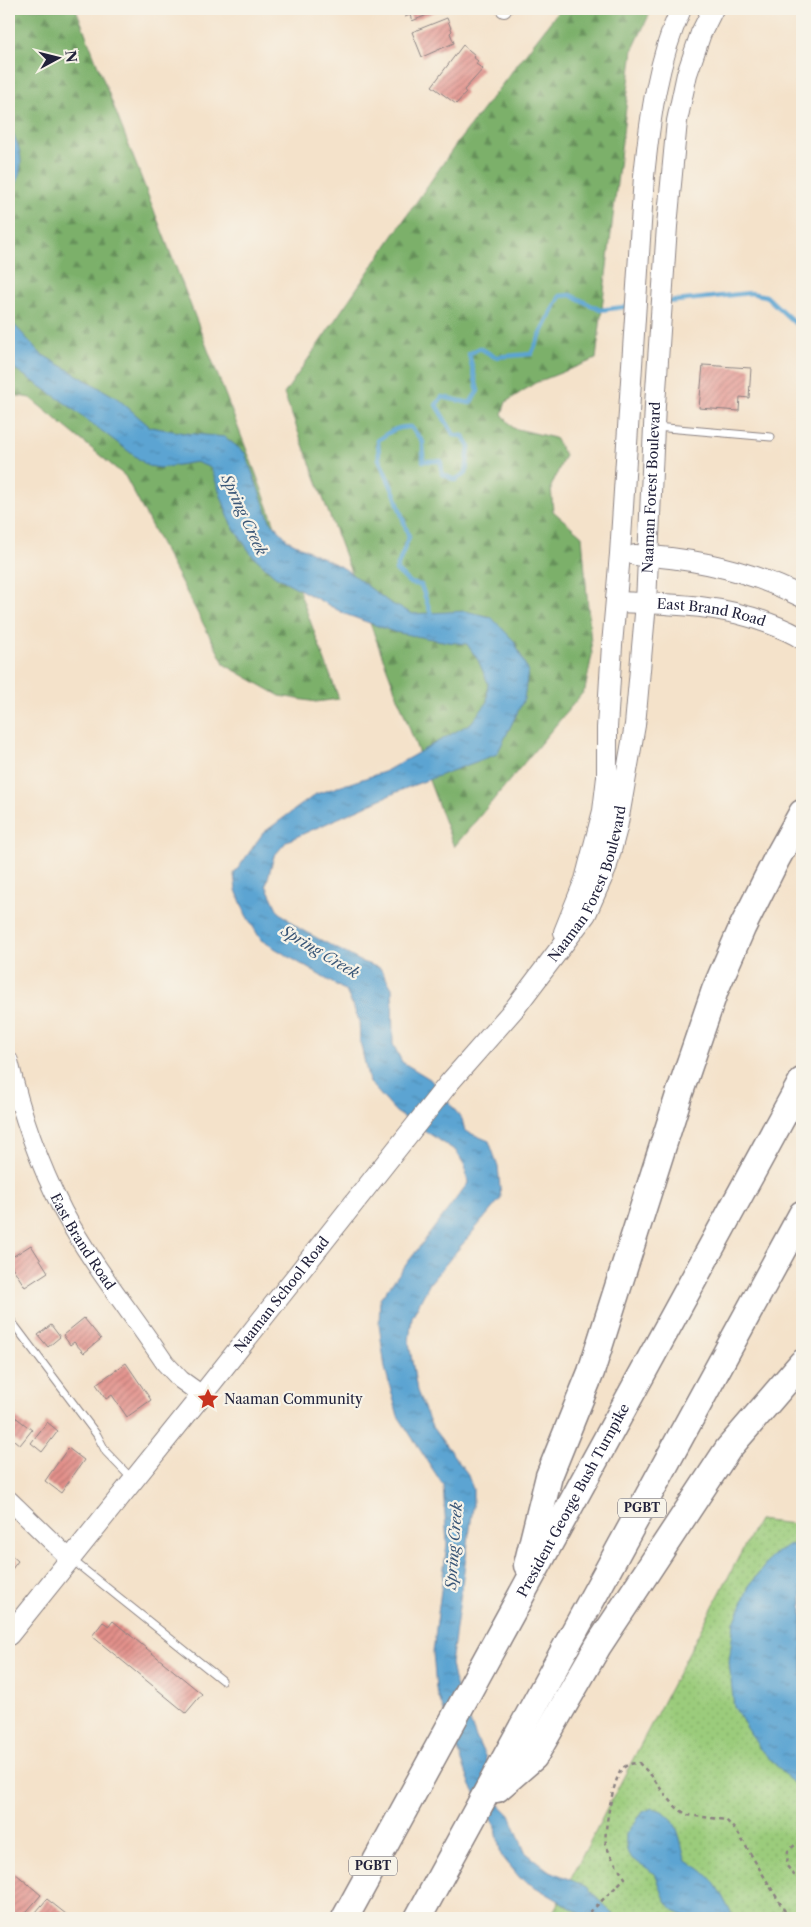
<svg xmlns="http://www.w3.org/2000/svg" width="811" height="1927" viewBox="0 0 811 1927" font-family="'Libre Caslon Text',serif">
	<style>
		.grass { fill: url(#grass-dots); stroke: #5e775b }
		.forest { fill: url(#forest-firs); stroke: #4f6953 }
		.water { fill: url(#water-ripples); stroke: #3f6386 }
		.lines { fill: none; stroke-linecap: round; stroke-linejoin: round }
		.stream { stroke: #5ca4d2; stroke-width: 4.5 }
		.building { fill: url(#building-hatch) }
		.service-casing { stroke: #8b8282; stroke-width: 9 }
		.minor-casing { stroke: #8b8282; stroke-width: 16 }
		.tertiary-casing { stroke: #8b8282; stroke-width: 20 }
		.secondary-casing { stroke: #8b8282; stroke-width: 22 }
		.motorway-casing { stroke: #8b8282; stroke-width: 29 }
		.path { stroke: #8b8282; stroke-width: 2.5; stroke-dasharray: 4 4; stroke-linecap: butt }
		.service { stroke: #fff; stroke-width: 7 }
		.minor { stroke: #fff; stroke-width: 14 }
		.tertiary { stroke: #fff; stroke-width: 18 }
		.secondary { stroke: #fff; stroke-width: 20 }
		.motorway { stroke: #fff; stroke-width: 26 }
		.labels { text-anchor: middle; stroke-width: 4.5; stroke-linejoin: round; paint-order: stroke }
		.shield { fill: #f7f3e8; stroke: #62616f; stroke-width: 1 }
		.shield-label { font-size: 12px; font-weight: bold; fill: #22223b }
		.street-label { font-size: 14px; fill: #22223b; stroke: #f7f3e8 }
		.poi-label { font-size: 14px; fill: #22223b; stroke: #f7f3e8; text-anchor: start }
		.water-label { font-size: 15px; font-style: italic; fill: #395677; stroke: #f7f3e8 }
	</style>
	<defs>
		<pattern id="grass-dots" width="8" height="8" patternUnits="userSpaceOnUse" patternTransform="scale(1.25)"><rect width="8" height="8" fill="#9bcc7b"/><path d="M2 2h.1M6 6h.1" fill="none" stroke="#85af6b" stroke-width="1.8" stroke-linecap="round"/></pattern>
		<pattern id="forest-firs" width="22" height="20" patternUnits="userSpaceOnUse" patternTransform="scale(1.25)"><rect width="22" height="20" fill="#7cb06b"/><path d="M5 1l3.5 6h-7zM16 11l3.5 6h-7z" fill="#658f59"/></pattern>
		<pattern id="water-ripples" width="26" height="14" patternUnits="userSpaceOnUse" patternTransform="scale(1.25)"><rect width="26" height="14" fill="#5ca4d2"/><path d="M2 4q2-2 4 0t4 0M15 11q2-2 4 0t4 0" fill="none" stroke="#4c85ac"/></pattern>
		<pattern id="building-hatch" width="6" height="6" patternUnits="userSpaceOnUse" patternTransform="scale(1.25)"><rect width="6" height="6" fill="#e28f89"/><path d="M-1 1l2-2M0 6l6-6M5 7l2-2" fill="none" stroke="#b77471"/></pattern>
	</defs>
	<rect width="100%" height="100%" fill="#f7f3e8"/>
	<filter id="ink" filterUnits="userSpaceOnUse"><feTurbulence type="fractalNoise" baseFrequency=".02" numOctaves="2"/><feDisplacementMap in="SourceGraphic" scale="10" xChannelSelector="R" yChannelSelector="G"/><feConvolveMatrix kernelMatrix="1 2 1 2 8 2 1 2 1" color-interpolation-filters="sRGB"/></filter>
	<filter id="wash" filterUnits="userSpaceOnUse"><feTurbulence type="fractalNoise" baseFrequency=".0096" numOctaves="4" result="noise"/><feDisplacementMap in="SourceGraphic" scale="20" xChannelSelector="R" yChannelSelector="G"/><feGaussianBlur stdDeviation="1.12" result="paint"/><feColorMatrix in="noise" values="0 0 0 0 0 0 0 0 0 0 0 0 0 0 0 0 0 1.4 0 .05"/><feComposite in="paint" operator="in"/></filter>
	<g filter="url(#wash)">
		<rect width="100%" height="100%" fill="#f4e2ca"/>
		<path class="grass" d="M 758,1520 L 802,1525 L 802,1918 L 550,1918 Z"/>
		<g class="forest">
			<path d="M 9,9 L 76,9 L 256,474 L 339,699 L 316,702 L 280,696 L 225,665 L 125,476 L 30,398 L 13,395 L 9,391 Z"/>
			<path d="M 560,9 L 652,9 L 633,49 L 596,359 L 535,383 L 506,402 L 502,414 L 513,428 L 555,438 L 565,455 L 551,487 L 553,511 L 582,536 L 592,655 L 585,690 L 454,847 L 284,394 L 457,143 Z"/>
		</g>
		<g class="water">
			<path d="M 9,127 C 24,151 26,172 9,196 Z"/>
			<path d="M 9,319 L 41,354 L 117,398 L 150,427 L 185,433 L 225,437 L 245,453 L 270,521 L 289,541 L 345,569 L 390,603 L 413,614 L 465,611 L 491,617 L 514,641 L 528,671 L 524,699 L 497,754 L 406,788 L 287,841 L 274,856 L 266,885 L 278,911 L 300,929 L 362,962 L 380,968 L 392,988 L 393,1044 L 402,1062 L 430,1079 L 462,1119 L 465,1131 L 489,1141 L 498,1166 L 501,1198 L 430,1283 L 412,1317 L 409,1342 L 417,1391 L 432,1427 L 467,1473 L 473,1489 L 473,1507 L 451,1664 L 454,1679 L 475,1735 L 485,1756 L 496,1801 L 510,1815 L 525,1852 L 548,1870 L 587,1887 L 617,1918 L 588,1918 L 520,1878 L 501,1855 L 496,1828 L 471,1786 L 436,1689 L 433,1652 L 447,1544 L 443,1485 L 398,1416 L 385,1368 L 379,1324 L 380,1299 L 468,1183 L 465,1166 L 456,1151 L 396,1112 L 369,1082 L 360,1041 L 359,1020 L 346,991 L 261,940 L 246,915 L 236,890 L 234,874 L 263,833 L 316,794 L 384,772 L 471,723 L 487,703 L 488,683 L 478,660 L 467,644 L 448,642 L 394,632 L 345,614 L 275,576 L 252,555 L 231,524 L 211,468 L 196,462 L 160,468 L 148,466 L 65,403 L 9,365 Z"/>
			<path d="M 789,1544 L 802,1547 L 802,1792 L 760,1749 L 734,1707 L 729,1662 L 734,1623 L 749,1586 L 773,1555 Z"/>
			<path d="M 652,1808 C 679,1812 679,1840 686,1861 C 715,1874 719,1892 734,1918 C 711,1918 681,1925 667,1902 C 661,1894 660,1881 654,1874 C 637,1857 624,1865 626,1834 L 643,1812 Z"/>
		</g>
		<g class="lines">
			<g class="stream">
				<path d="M 667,302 L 750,293 L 766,296 L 799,327 L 802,328"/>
				<path d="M 432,617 L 421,585 L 410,583 L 396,570 L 409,537 L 395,495 L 379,459 L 378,440 C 389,432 397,426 411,427 L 423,442 L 423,461 L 441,461 L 442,474 L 455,480 L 466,473 L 469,446 L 463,436 L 454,435 L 436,405 L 442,397 L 470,403 L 478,391 L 469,354 L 480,348 L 495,357 L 531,354 L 560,296 L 571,295 L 600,310 L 632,306"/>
			</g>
		</g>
		<g id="blocks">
			<g class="building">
				<path d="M 402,9 L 440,9 L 440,10 L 412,21 L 410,15 L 405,17 Z"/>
				<path d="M 447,18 L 452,31 L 450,33 L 454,43 L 422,57 L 412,32 Z"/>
				<path d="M 463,45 L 475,55 L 473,57 L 478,61 L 476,64 L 483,69 L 464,90 L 466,93 L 456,104 L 432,86 Z"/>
				<path d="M 703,365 L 751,368 L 749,398 L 740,397 L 739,411 L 699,408 Z"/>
				<path d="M 31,1245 L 48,1272 L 25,1287 L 9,1262 L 9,1259 Z"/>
				<path d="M 84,1318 L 101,1339 L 84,1353 L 74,1342 L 70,1345 L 63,1335 Z"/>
				<path d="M 51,1325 L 60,1337 L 48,1347 L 38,1335 Z"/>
				<path d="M 126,1363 L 151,1400 L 127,1417 L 112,1395 L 106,1399 L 96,1384 Z"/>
				<path d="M 9,1412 L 32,1430 L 20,1445 L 9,1436 Z"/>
				<path d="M 47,1422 L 58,1431 L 42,1452 L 31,1443 Z"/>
				<path d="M 68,1448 L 84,1460 L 61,1493 L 45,1481 Z"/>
				<path d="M 9,1553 L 18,1561 L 9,1573 Z"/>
				<path d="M 113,1621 L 202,1694 L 186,1713 L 92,1636 L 103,1622 L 109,1626 Z"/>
				<path d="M 9,1868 L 41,1895 L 21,1918 L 19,1918 L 9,1910 Z"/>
				<path d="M 47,1899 L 71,1918 L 31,1918 Z"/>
			</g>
		</g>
	</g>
	<g filter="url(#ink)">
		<use href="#blocks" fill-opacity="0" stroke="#8b8282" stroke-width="1"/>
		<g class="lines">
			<g class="service-casing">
				<g id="service">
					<path d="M 655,427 L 771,437"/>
					<path d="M 9,1318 L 97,1435 L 106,1452 L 133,1480"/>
					<path d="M 71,1559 L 222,1680"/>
				</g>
			</g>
			<g class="minor-casing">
				<path id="minor" d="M 503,9 L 504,10"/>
			</g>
			<g class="tertiary-casing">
				<g id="tertiary">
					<path id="s1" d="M 9,1061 C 21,1113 39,1164 63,1211 C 92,1265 131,1312 165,1363 L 181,1380 L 202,1395"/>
					<path d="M 9,1500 L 70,1559"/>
				</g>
			</g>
			<g class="secondary-casing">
				<g id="secondary">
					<path d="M 635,555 C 693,558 750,570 802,597"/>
					<path id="s2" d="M 616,602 C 668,604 718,604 768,623 C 779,627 792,632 802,639"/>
					<path d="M 564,932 L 585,880 L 603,811 L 607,777 L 607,728 L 612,645 L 620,554 L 644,176 C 650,119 657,62 681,9"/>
					<path id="s3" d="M 9,1635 L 202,1395 L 449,1083 L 515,1008 L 586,914 L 606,869 L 617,828 L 635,725 L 646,603 L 655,405 L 667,226 L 677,121 L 687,74 L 701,33 L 713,9"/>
				</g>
			</g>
			<g class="motorway-casing">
				<g id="motorway">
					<path d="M 527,1565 L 549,1476 L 591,1372 L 680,1092 L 715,990 L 742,928 L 776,860 L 802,813"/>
					<path d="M 497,1789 L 534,1757 L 598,1646 L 728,1449 L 802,1363"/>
					<path id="s4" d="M 345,1918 L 802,1081"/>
					<path d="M 418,1918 L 802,1214"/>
				</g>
			</g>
			<g class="path">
				<path d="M 802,1843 L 796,1844 L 788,1851 L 787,1866 L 794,1875 L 802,1878"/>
				<path d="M 584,1918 L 625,1878 C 619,1868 609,1855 606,1844 C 603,1833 614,1777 622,1769 C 627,1764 633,1763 639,1763 L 651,1775 L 663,1792 L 676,1807 L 687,1815 L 726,1820 L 738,1833 L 789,1918"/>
			</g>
			<use href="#service" class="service"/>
			<use href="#minor" class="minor"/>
			<use href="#tertiary" class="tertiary"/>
			<use href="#secondary" class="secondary"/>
			<use href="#motorway" class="motorway"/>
		</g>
	</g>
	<defs>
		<g id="sight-bare" transform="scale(1.725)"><path d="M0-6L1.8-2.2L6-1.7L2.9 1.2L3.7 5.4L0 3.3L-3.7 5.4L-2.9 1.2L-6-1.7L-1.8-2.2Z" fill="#c8321e" stroke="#f7f3e8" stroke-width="2.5" paint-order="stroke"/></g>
	</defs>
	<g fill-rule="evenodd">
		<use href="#sight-bare" x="208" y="1399"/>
	</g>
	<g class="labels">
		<g class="shield">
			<rect x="618" y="1498.5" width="48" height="19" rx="4"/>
			<rect x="349" y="1856.5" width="48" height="19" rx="4"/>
		</g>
		<g class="shield-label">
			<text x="642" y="1512">PGBT</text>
			<text x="373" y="1870">PGBT</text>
		</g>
		<g class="street-label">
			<text dy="5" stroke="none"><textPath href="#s3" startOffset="1358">Naaman Forest Boulevard</textPath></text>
			<text dy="5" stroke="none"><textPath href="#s2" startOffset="96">East Brand Road</textPath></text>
			<text dy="5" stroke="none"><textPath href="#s3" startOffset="952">Naaman Forest Boulevard</textPath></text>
			<text dy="5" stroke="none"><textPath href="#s1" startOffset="196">East Brand Road</textPath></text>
			<text dy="5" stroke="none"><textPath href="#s3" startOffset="436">Naaman School Road</textPath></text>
			<text dy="5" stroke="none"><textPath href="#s4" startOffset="476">President George Bush Turnpike</textPath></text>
		</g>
		<g class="poi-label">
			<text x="224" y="1404">Naaman Community</text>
		</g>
		<g class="water-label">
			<text transform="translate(244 515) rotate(65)" y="5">Spring Creek</text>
			<text transform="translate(320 952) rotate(31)" y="5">Spring Creek</text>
			<text transform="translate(454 1546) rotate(-86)" y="5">Spring Creek</text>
		</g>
	</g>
	<rect width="811" height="1927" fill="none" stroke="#f7f3e8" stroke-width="30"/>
	<g transform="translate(58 58) rotate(83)" stroke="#f7f3e8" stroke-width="4" paint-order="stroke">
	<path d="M0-4L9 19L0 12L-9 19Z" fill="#22223b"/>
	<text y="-8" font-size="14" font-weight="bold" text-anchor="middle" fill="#22223b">N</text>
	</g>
</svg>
